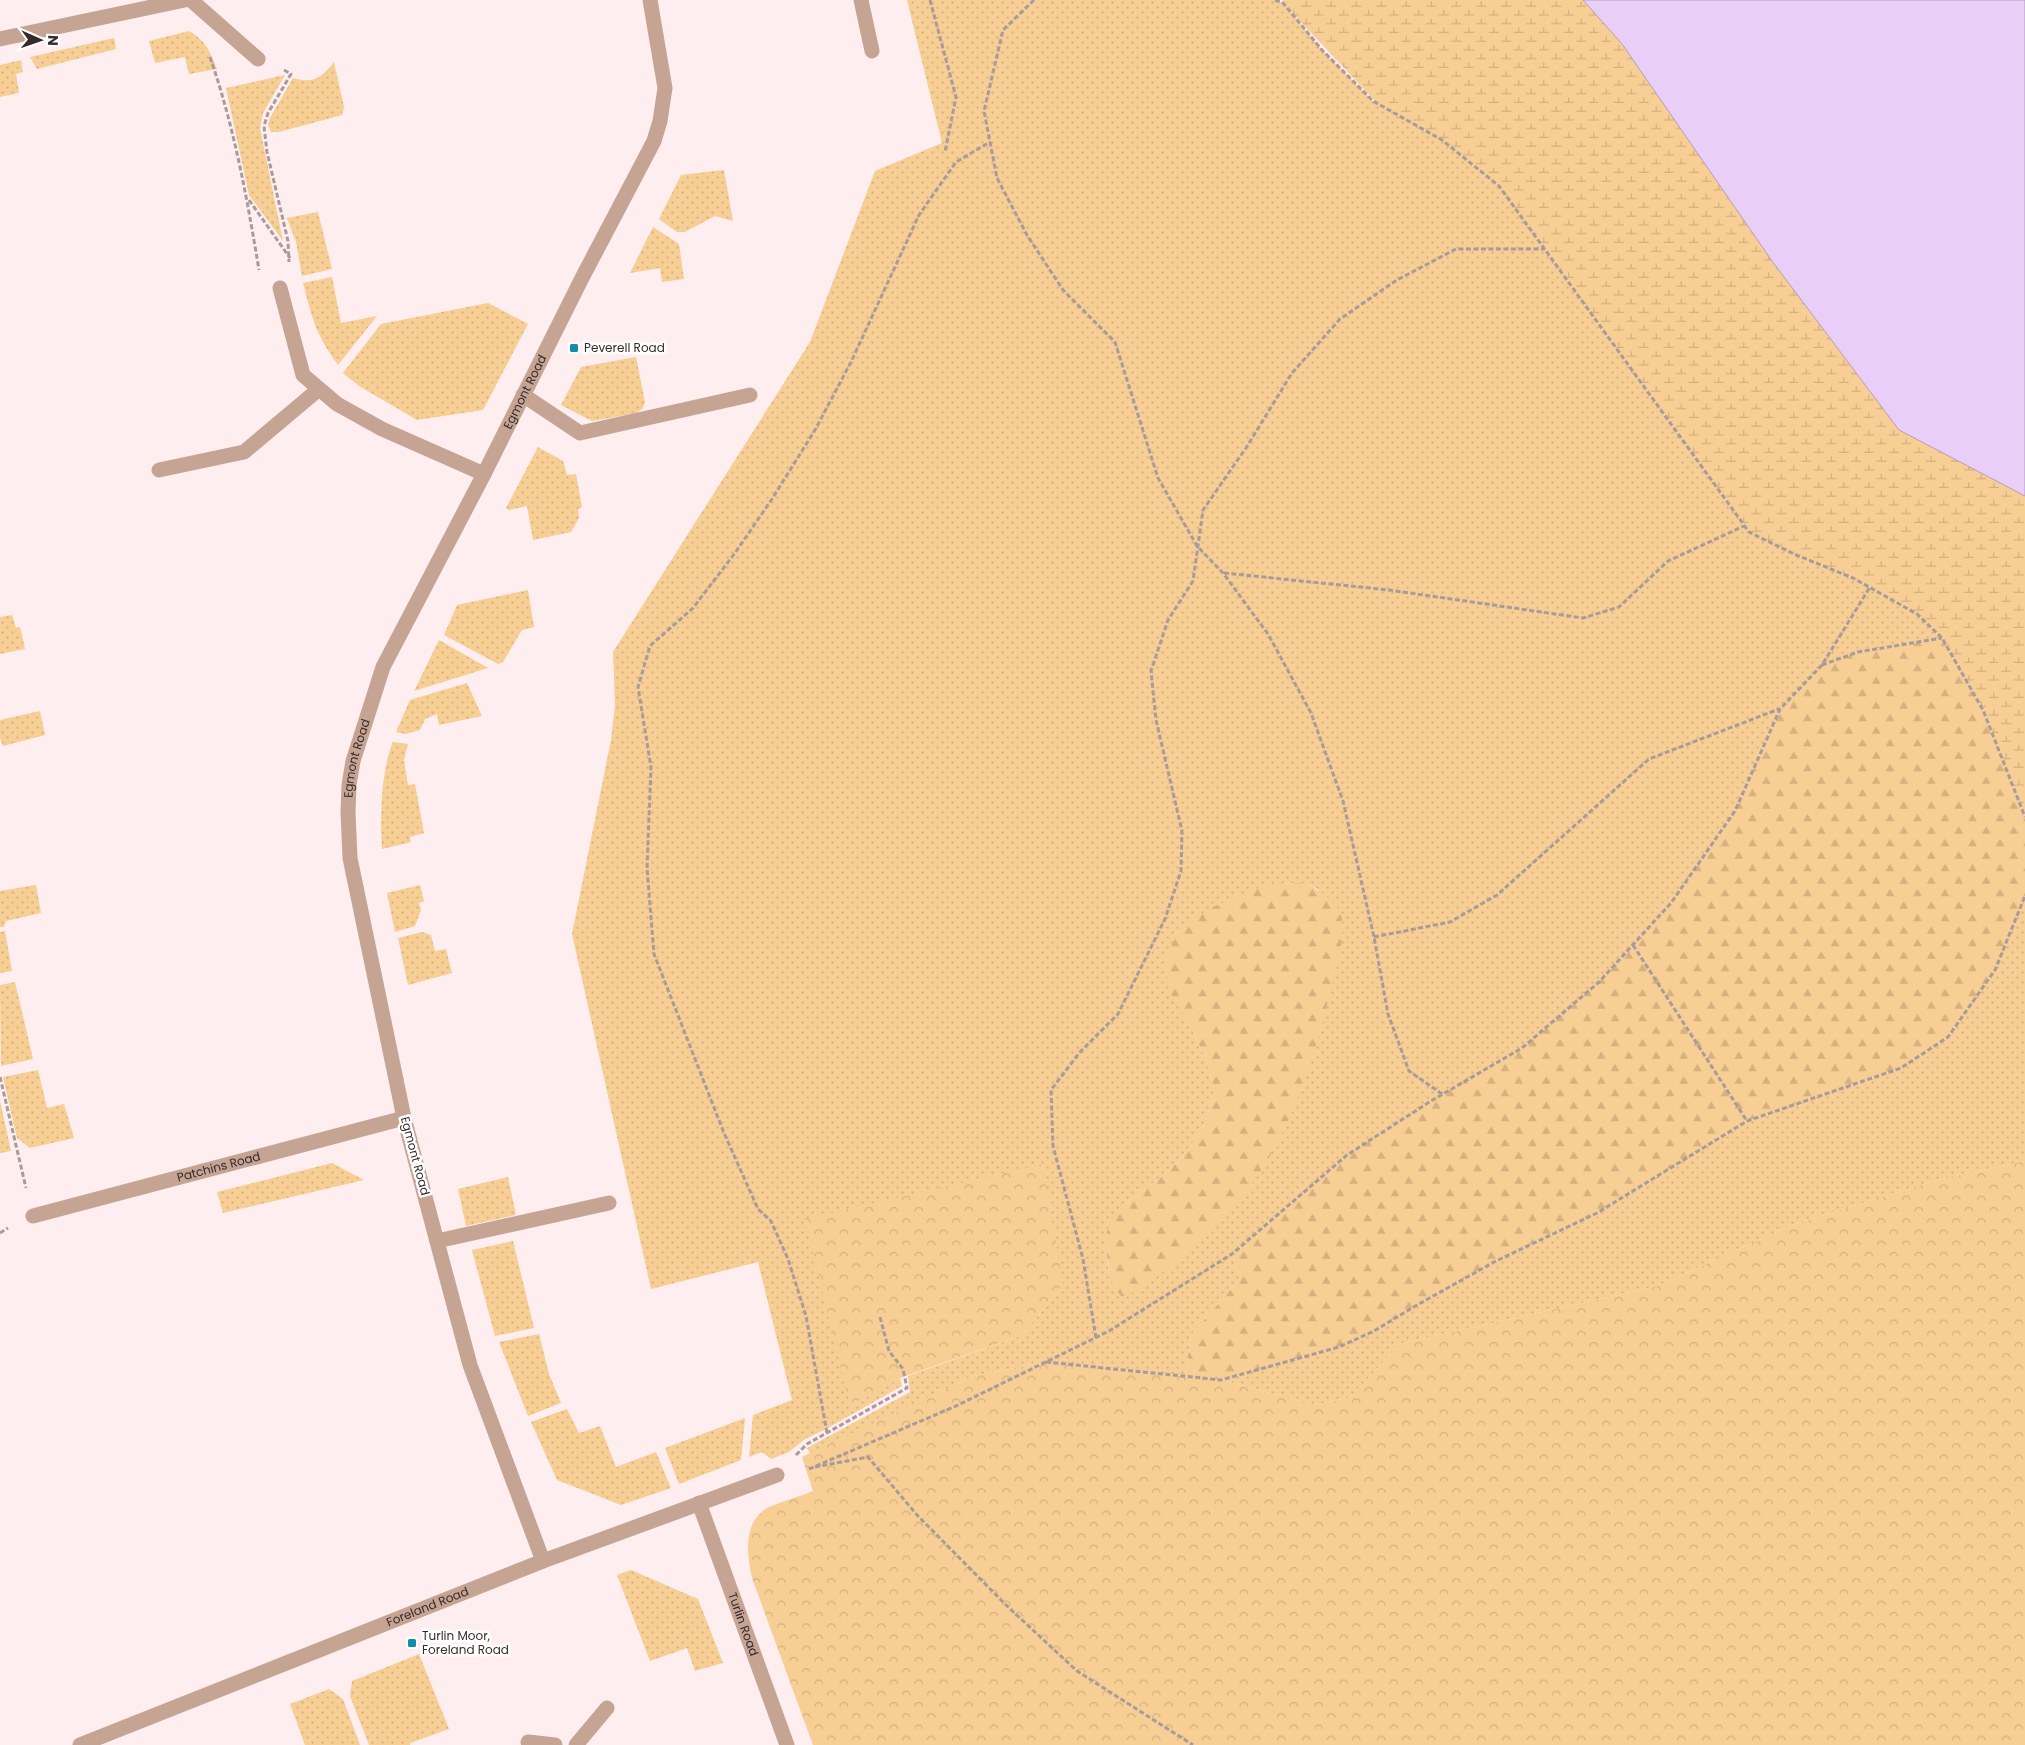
<svg xmlns="http://www.w3.org/2000/svg" width="2025" height="1745" viewBox="0 0 2025 1745" font-family="Poppins,sans-serif">
	<style>
		.grass { fill: url(#grass-dots); fill-rule: evenodd }
		.forest { fill: url(#forest-firs) }
		.wetland { fill: url(#wetland-marsh) }
		.park { fill: url(#park-crowns) }
		.water { fill: #e9cef7; stroke: #b39dba }
		.lines { fill: none; stroke-linecap: round; stroke-linejoin: round }
		.path { stroke: #a99b9c; stroke-width: 3; stroke-dasharray: 5 2.5; stroke-linecap: butt }
		.minor { stroke: #c6a494; stroke-width: 15 }
		.poi-dot { fill: #118cae; stroke: #fff; stroke-width: 2 }
		.labels { text-anchor: middle; stroke-width: 5; stroke-linejoin: round; paint-order: stroke }
		.poi-label { font-size: 12px; fill: #352b2b; stroke: #fff; text-anchor: start }
		.street-label { font-size: 12px; fill: #352b2b; stroke: #fff }
	</style>
	<defs>
		<pattern id="grass-dots" width="8" height="8" patternUnits="userSpaceOnUse" patternTransform="scale(1.25)"><rect width="8" height="8" fill="#f7ce93"/><path d="M2 2h.1M6 6h.1" fill="none" stroke="#d4b17f" stroke-width="1.8" stroke-linecap="round"/></pattern>
		<pattern id="forest-firs" width="22" height="20" patternUnits="userSpaceOnUse" patternTransform="scale(1.25)"><rect width="22" height="20" fill="#f7ce93"/><path d="M5 1l3.5 6h-7zM16 11l3.5 6h-7z" fill="#d4b17f"/></pattern>
		<pattern id="wetland-marsh" width="20" height="14" patternUnits="userSpaceOnUse" patternTransform="scale(1.25)"><rect width="20" height="14" fill="#f7ce93"/><path d="M1 5h8M5 5V1M11 12h8M15 12V8" fill="none" stroke="#d4b17f"/></pattern>
		<pattern id="park-crowns" width="20" height="18" patternUnits="userSpaceOnUse" patternTransform="scale(1.25)"><rect width="20" height="18" fill="#f7ce93"/><path d="M2 6a3 3 0 1 1 6 0M12 15a3 3 0 1 1 6 0" fill="none" stroke="#d4b17f"/></pattern>
	</defs>
	<rect width="100%" height="100%" fill="#feeeef"/>
	<g class="grass">
		<path d="M 907,0 L 1275,0 L 1283,3 L 1322,50 L 1373,101 L 1442,140 L 1499,186 L 1749,532 L 1794,554 L 1853,578 L 1917,614 L 1942,638 L 1858,652 L 1822,665 L 1780,709 L 1735,811 L 1671,903 L 1599,982 L 1522,1048 L 1431,1101 L 1347,1155 L 1232,1254 L 1240,1279 L 1191,1335 L 1185,1376 L 1046,1362 L 973,1376 L 810,1454 L 807,1448 L 910,1392 L 908,1376 L 1022,1335 L 1063,1285 L 850,1406 L 900,1378 L 902,1386 L 826,1429 L 805,1439 L 789,1452 L 771,1459 L 762,1452 L 749,1457 L 753,1415 L 792,1400 L 758,1262 L 651,1289 L 572,934 L 611,740 L 615,705 L 613,652 L 810,342 L 875,171 L 942,143 ZM 1306,883 L 1319,890 L 1274,1147 L 1261,1170 L 1245,1193 L 1203,1238 L 1109,1269 L 1106,1251 L 1106,1235 L 1120,1208 L 1165,1174 L 1183,1156 L 1204,1127 L 1214,1091 L 1207,1061 L 1193,1032 L 1280,884 Z"/>
		<path d="M 189,31 C 207,42 209,50 217,69 L 189,74 L 185,57 L 155,63 L 149,41 Z"/>
		<path d="M 114,38 L 116,49 L 37,69 L 30,57 Z"/>
		<path d="M 21,60 L 23,72 L 16,74 L 19,93 L 0,97 L 0,65 Z"/>
		<path d="M 334,62 L 344,107 L 342,115 L 279,132 L 271,132 L 268,125 L 270,118 L 293,78 C 314,84 321,78 334,62 Z"/>
		<path d="M 285,75 L 263,113 L 260,128 L 283,241 L 249,195 L 226,88 Z"/>
		<path d="M 724,170 L 733,221 L 715,216 L 685,232 L 677,232 L 659,219 L 681,175 Z"/>
		<path d="M 318,212 L 332,269 L 302,276 L 296,242 L 287,218 Z"/>
		<path d="M 653,227 L 679,244 L 684,279 L 662,282 L 660,268 L 630,273 Z"/>
		<path d="M 332,277 L 341,323 L 377,316 L 338,365 C 316,335 312,318 303,283 Z"/>
		<path d="M 488,303 L 528,324 L 483,410 L 417,420 L 359,386 L 343,373 L 381,324 Z"/>
		<path d="M 636,357 L 645,402 L 643,408 L 637,413 L 592,421 L 561,405 L 581,367 Z"/>
		<path d="M 538,447 L 563,461 L 567,475 L 576,474 L 582,507 L 578,510 L 579,518 L 571,532 L 533,540 L 527,506 L 509,510 L 506,508 Z"/>
		<path d="M 528,590 L 534,627 L 522,630 L 503,662 L 498,664 L 444,635 L 457,605 Z"/>
		<path d="M 12,615 L 16,628 L 20,627 L 25,649 L 0,654 L 0,617 Z"/>
		<path d="M 439,640 L 488,668 L 414,691 Z"/>
		<path d="M 467,683 L 482,716 L 439,725 L 437,714 L 425,719 L 420,730 L 405,734 L 396,732 L 410,700 Z"/>
		<path d="M 40,711 L 45,735 L 3,746 L 0,738 L 0,720 Z"/>
		<path d="M 393,742 L 408,744 L 404,760 L 408,785 L 415,784 L 424,833 L 410,837 L 411,842 L 382,849 C 380,818 381,771 393,742 Z"/>
		<path d="M 36,885 L 41,913 L 6,921 L 4,927 L 0,927 L 0,891 Z"/>
		<path d="M 420,885 L 424,901 L 419,903 L 421,910 L 415,926 L 395,932 L 387,893 Z"/>
		<path d="M 2025,896 L 2025,1161 L 1937,1180 L 1792,1225 L 1658,1286 L 1400,1344 L 1351,1397 L 1316,1405 L 1221,1380 L 1339,1347 L 1374,1331 L 1417,1305 L 1494,1262 L 1597,1213 L 1747,1121 L 1901,1068 L 1948,1037 L 1995,970 Z"/>
		<path d="M 5,931 L 12,971 L 0,973 L 0,932 Z"/>
		<path d="M 422,932 L 431,935 L 435,951 L 446,949 L 452,973 L 408,985 L 398,938 Z"/>
		<path d="M 15,982 L 33,1059 L 1,1066 L 0,985 Z"/>
		<path d="M 38,1070 L 47,1108 L 64,1104 L 74,1138 L 30,1148 L 17,1138 L 3,1077 Z"/>
		<path d="M 0,1101 L 11,1151 L 0,1153 Z"/>
		<path d="M 332,1163 L 364,1180 L 223,1213 L 217,1192 Z"/>
		<path d="M 508,1177 L 516,1215 L 466,1226 L 458,1189 Z"/>
		<path d="M 513,1241 L 534,1328 L 495,1336 L 472,1250 Z"/>
		<path d="M 539,1334 L 549,1374 L 561,1403 L 528,1416 L 499,1342 Z"/>
		<path d="M 567,1409 L 579,1433 L 600,1426 L 616,1467 L 656,1452 L 671,1488 L 621,1505 L 557,1480 L 531,1422 Z"/>
		<path d="M 745,1418 L 741,1460 L 679,1484 L 665,1448 Z"/>
		<path d="M 631,1570 L 698,1599 L 723,1663 L 695,1671 L 687,1648 L 650,1661 L 617,1575 Z"/>
		<path d="M 419,1654 L 449,1729 L 410,1743 L 410,1745 L 369,1745 L 350,1696 L 352,1681 Z"/>
		<path d="M 329,1689 L 343,1699 L 360,1745 L 305,1745 L 290,1704 Z"/>
	</g>
	<g class="forest">
		<path d="M 1942,638 L 1983,710 L 2025,817 L 2025,896 L 2022,905 L 1995,970 L 1948,1037 L 1901,1068 L 1747,1121 L 1597,1213 L 1494,1262 L 1417,1305 L 1374,1331 L 1339,1347 L 1221,1380 L 1185,1376 L 1191,1335 L 1240,1279 L 1232,1254 L 1347,1155 L 1431,1101 L 1522,1048 L 1599,982 L 1671,903 L 1735,811 L 1780,709 L 1822,665 L 1858,652 Z"/>
		<path d="M 1306,883 C 1318,890 1334,899 1340,912 C 1347,930 1339,954 1335,972 C 1318,1048 1294,1129 1246,1192 C 1212,1235 1170,1271 1123,1298 L 1113,1286 L 1106,1251 L 1106,1235 L 1111,1220 L 1120,1208 L 1165,1174 L 1183,1156 L 1204,1127 L 1214,1091 L 1207,1061 L 1193,1032 L 1168,989 L 1166,958 L 1179,929 L 1211,908 L 1252,890 L 1280,884 Z"/>
	</g>
	<path class="wetland" d="M 1283,0 L 2025,0 L 2025,817 L 1983,710 L 1942,638 L 1917,614 L 1853,578 L 1794,554 L 1749,532 L 1499,186 L 1442,140 L 1378,104 L 1283,3 Z"/>
	<g class="park">
		<path d="M 2025,1161 L 2025,1745 L 813,1745 L 752,1578 C 747,1555 742,1521 769,1507 C 783,1501 799,1497 813,1491 L 802,1457 L 973,1376 L 1046,1362 L 1221,1380 L 1316,1405 L 1351,1397 L 1400,1344 L 1658,1286 L 1792,1225 L 1937,1180 Z"/>
		<path d="M 1043,1164 L 1063,1285 L 1022,1335 L 900,1378 L 850,1406 L 805,1219 Z"/>
	</g>
	<path class="water" d="M 1583,0 L 2025,0 L 2025,496 L 1899,430 L 1772,261 L 1622,44 Z"/>
	<g class="lines">
		<g class="path">
			<path d="M 930,0 L 956,97 L 945,152"/>
			<path d="M 1034,0 L 1003,30 L 984,111 L 997,178 L 1027,235 L 1063,290 L 1115,342 L 1158,478 L 1197,546 L 1223,573 L 1268,634 L 1311,713 L 1343,801 L 1374,937 L 1388,1014 L 1409,1071 L 1442,1094"/>
			<path d="M 1275,0 L 1283,3 L 1322,50 L 1373,101 L 1442,140 L 1499,186 L 1749,532 L 1794,554 L 1853,578 L 1917,614 L 1942,638 L 1983,710 L 2025,817"/>
			<path d="M 210,57 C 234,126 247,198 259,270"/>
			<path d="M 284,70 L 291,74 L 268,113 L 264,126 L 267,152 L 288,241 L 289,262"/>
			<path d="M 249,200 L 290,258"/>
			<path d="M 1224,573 L 1389,590 L 1583,618 L 1619,607 L 1668,561 L 1744,526"/>
			<path d="M 1822,665 L 1858,652 L 1942,638"/>
			<path d="M 1374,937 L 1450,922 L 1497,895 L 1649,759 L 1779,709"/>
			<path d="M 1633,945 L 1747,1121"/>
			<path d="M 0,1077 L 26,1188"/>
			<path d="M 0,1233 L 8,1228"/>
			<path d="M 1096,1338 L 1083,1259 L 1053,1146 L 1051,1090 L 1080,1052 L 1118,1014 L 1165,919 L 1181,871 L 1182,831 L 1156,720 L 1151,671 L 1168,620 L 1193,581 L 1203,510 L 1246,448 L 1292,373 L 1340,319 L 1397,280 L 1456,249 L 1545,249"/>
			<path d="M 1046,1362 L 1221,1380 L 1339,1347 L 1374,1331 L 1417,1305 L 1494,1262 L 1597,1213 L 1747,1121 L 1901,1068 L 1948,1037 L 1995,970 L 2025,896"/>
			<path d="M 827,1433 L 806,1316 L 788,1259 L 771,1221 L 758,1209 L 724,1133 L 654,954 L 647,868 L 651,767 L 638,687 L 650,646 L 693,608 L 735,553 L 772,499 L 815,430 L 851,362 L 919,215 L 956,162 L 990,142"/>
			<path d="M 796,1455 L 807,1444 L 907,1388 L 903,1369 L 889,1351 L 880,1317"/>
			<path d="M 815,1467 L 868,1457 L 917,1515 L 1006,1605 L 1077,1671 L 1193,1745"/>
			<path d="M 809,1469 L 956,1406 L 1109,1331 L 1232,1254 L 1347,1155 L 1431,1101 L 1522,1048 L 1599,982 L 1671,903 L 1735,811 L 1780,709 L 1822,665 L 1870,587"/>
		</g>
		<g class="minor">
			<path d="M 191,0 L 258,59"/>
			<path d="M 861,0 L 872,51"/>
			<path d="M 0,39 L 185,0"/>
			<path d="M 280,288 L 303,375 L 337,404 L 382,429 L 484,474"/>
			<path d="M 523,395 L 580,433 L 750,395"/>
			<path d="M 159,470 L 244,452 L 319,389"/>
			<path id="s1" d="M 33,1216 L 404,1118"/>
			<path d="M 437,1241 L 609,1203"/>
			<path id="s2" d="M 699,1503 L 787,1745"/>
			<path id="s3" d="M 543,1561 L 470,1365 L 404,1118 L 350,858 L 348,812 L 349,785 L 353,761 L 383,667 L 484,474 L 582,278 L 654,141 L 660,121 L 665,88 L 650,0"/>
			<path d="M 528,1742 L 555,1745"/>
			<path id="s4" d="M 80,1745 L 543,1561 L 777,1475"/>
			<path d="M 576,1745 L 607,1708"/>
		</g>
	</g>
	<g class="poi-dot">
		<rect x="569" y="343" width="10" height="10" rx="2.5"/>
		<rect x="407" y="1638" width="10" height="10" rx="2.5"/>
	</g>
	<g class="labels">
		<g class="poi-label">
			<text x="584" y="352">Peverell Road</text>
			<text x="422" y="1640">Turlin Moor,<tspan x="422" dy="14">Foreland Road</tspan></text>
		</g>
		<g class="street-label">
			<text dy="4" stroke="none"><textPath href="#s3" startOffset="1236">Egmont Road</textPath></text>
			<text dy="4" stroke="none"><textPath href="#s3" startOffset="831">Egmont Road</textPath></text>
			<text transform="translate(415 1156) rotate(75)" y="4">Egmont Road</text>
			<text dy="4" stroke="none"><textPath href="#s1" startOffset="192">Patchins Road</textPath></text>
			<text dy="4" stroke="none"><textPath href="#s4" startOffset="374">Foreland Road</textPath></text>
			<text dy="4" stroke="none"><textPath href="#s2" startOffset="129">Turlin Road</textPath></text>
		</g>
	</g>
	<g transform="translate(40 40) rotate(92)" stroke="#ffffff" stroke-width="4" paint-order="stroke">
	<path d="M0-4L9 19L0 12L-9 19Z" fill="#352b2b"/>
	<text y="-8" font-size="14" font-weight="bold" text-anchor="middle" fill="#352b2b">N</text>
	</g>
</svg>
